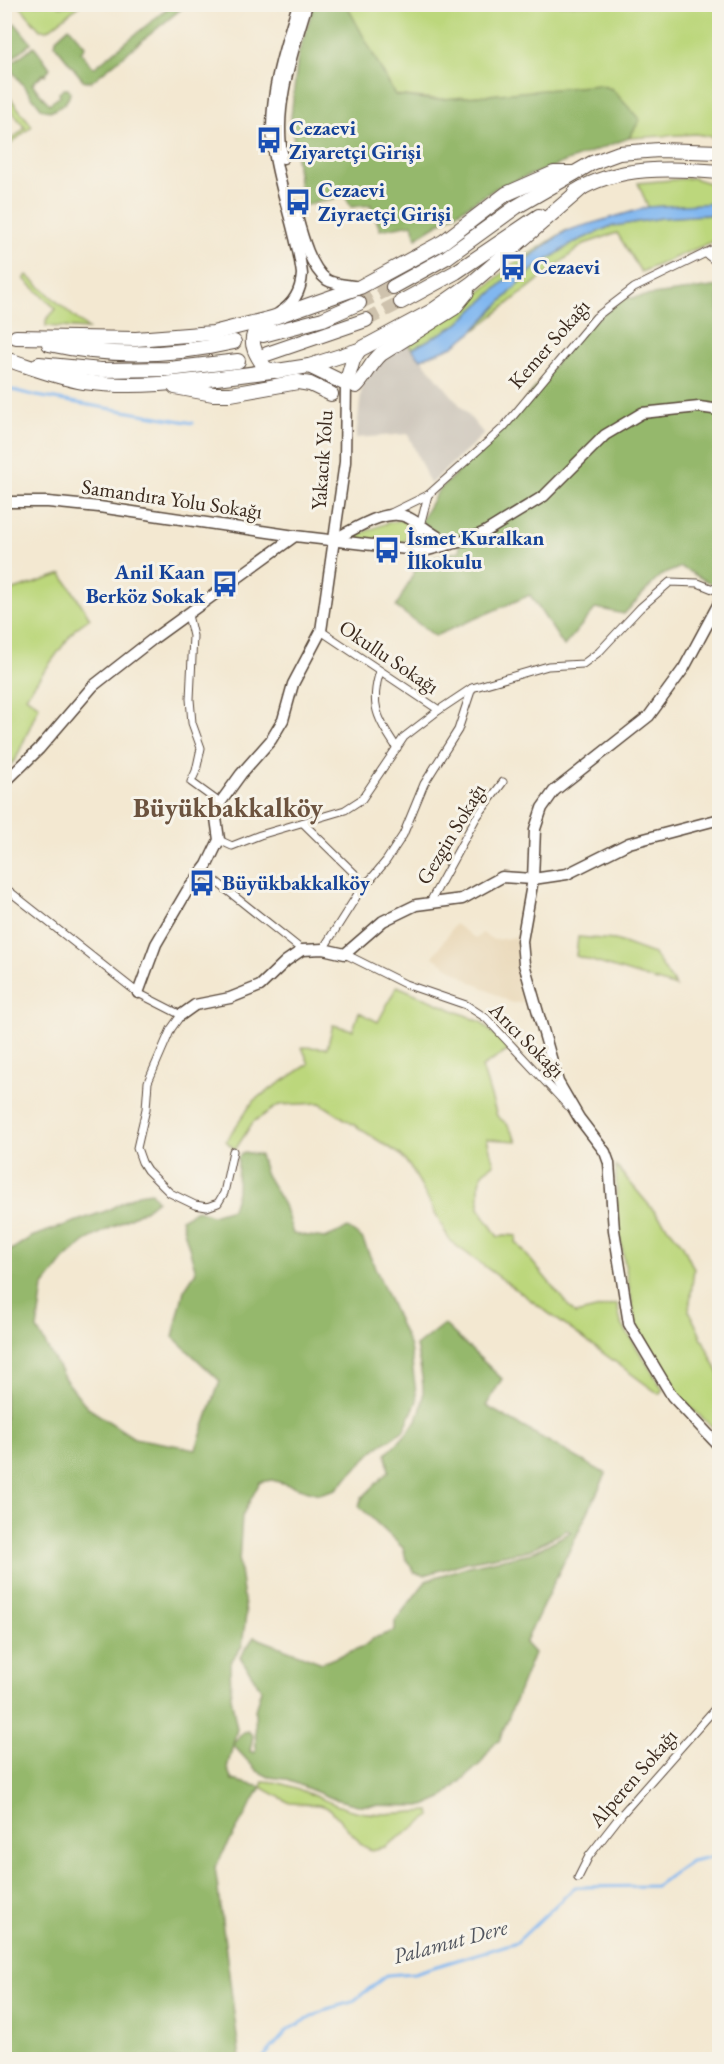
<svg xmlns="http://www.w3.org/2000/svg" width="724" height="2064" viewBox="0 0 724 2064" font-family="'EB Garamond',serif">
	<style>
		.built { fill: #ead9ba }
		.industrial { fill: #cac3b8 }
		.green { fill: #bcd77c; stroke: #7c804d; stroke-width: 1.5 }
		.forest { fill: #95b86c; stroke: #687145; stroke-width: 1.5 }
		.water { fill: #81b7f0; stroke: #5e7087; stroke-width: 1.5 }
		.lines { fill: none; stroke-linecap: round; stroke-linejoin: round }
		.stream { stroke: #81b7f0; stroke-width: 3 }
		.highway-tunnel { stroke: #cec2ad; stroke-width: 14; stroke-dasharray: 14 7; stroke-linecap: butt }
		.street-casing { stroke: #574639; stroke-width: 9 }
		.secondary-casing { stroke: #574639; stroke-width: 13 }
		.highway-casing { stroke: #574639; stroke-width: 16 }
		.street { stroke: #fff; stroke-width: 7 }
		.secondary { stroke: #fff; stroke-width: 10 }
		.highway { stroke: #fff; stroke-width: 14 }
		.labels { text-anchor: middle; stroke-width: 6; stroke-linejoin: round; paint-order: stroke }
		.transit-label { font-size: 21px; font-weight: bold; fill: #164399; stroke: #f7f3e8; text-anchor: start }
		.street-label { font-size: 21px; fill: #3b2a1e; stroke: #f7f3e8 }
		.water-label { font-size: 22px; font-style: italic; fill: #50545d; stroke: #f7f3e8 }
		.district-label { font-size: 27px; font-weight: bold; fill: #6c533f; stroke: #f7f3e8 }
	</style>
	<rect width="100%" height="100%" fill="#f7f3e8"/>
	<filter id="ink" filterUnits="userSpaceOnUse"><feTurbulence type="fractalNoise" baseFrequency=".0167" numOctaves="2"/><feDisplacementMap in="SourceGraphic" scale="12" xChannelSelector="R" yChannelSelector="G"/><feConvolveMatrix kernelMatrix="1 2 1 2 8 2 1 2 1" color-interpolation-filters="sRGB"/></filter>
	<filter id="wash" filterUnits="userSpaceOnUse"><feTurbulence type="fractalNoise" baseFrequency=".008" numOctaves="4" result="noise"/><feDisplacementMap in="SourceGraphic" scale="24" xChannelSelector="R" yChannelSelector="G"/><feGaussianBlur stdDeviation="1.35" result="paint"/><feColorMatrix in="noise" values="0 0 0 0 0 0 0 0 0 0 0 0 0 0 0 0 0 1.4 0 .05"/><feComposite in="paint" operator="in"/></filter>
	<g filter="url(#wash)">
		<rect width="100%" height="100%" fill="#f3e8d1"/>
		<path class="built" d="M 455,924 L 476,939 L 482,933 L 494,940 L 516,937 L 523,1003 L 512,1003 L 470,981 L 433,957 Z"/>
		<path class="industrial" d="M 407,342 L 484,434 L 430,484 L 408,434 L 356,438 L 362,384 L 380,360 Z"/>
		<g class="green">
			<path d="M 56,4 L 60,6 L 80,5 L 48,30 L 40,30 L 19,5 Z"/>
			<path d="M 346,5 L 719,5 L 719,138 L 696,134 L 629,138 L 639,120 L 395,95 Z"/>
			<path d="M 4,90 L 32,126 L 5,149 L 5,145 L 25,128 L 5,102 Z"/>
			<path d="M 693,178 L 719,186 L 719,203 L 648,207 L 638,183 Z"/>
			<path d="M 719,214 L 719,239 L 641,272 L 617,233 L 584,244 L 470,334 L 532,270 L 573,243 L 609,227 L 661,218 Z"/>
			<path d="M 567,230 L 534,254 L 458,324 L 412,349 L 407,342 L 455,314 L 513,264 Z"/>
			<path d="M 27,275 L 88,329 L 46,326 L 46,320 L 56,309 L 24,279 Z"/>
			<path d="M 402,520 L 408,526 C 409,537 407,540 398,546 L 357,541 L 352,537 C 368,532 385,521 402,520 Z"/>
			<path d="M 62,574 L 90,618 L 75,629 L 26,696 L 39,706 L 16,759 L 5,770 L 5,593 Z"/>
			<path d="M 578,937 L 615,940 L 654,954 L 676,987 L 576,956 Z"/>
			<path d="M 397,986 L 481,1022 L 509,1050 L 482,1067 L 497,1116 L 507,1124 L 517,1141 L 487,1139 L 494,1164 L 484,1171 L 479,1183 L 479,1208 L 498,1237 L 504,1235 L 517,1236 L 516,1242 L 575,1314 L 617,1304 L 621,1323 L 663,1389 L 659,1394 L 450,1241 L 413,1171 L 401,1155 L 320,1103 L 279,1105 L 253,1122 L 235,1150 L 226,1141 L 254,1100 L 309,1064 L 302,1047 L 327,1048 L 333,1025 L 353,1030 L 359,1012 L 378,1022 Z"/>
			<path d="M 616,1166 L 682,1244 L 694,1269 L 689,1311 L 719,1374 L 719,1433 L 690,1407 L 678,1394 L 636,1324 L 617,1221 Z"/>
			<path d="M 263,1781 C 294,1782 322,1802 351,1810 C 375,1817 405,1812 430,1811 L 431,1816 L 385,1847 L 371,1850 L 363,1846 L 330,1809 L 319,1805 L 290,1803 L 261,1787 Z"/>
		</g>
		<g class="forest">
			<path d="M 173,4 L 186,5 L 91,82 L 83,80 L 55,45 L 56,39 L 69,27 L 85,46 L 81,52 L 91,66 L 95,67 Z"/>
			<path d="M 346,4 L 395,95 L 432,100 L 599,85 L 612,89 L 640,120 L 629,138 L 498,187 L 416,238 L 412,224 L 380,230 L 371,205 L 351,207 L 345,196 L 302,206 L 291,117 L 298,55 L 314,5 Z"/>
			<path d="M 4,16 L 13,25 L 15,23 L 31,43 L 5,64 Z"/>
			<path d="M 34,46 L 50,68 L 45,75 L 43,74 L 32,84 L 49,104 L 60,96 L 59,93 L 64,89 L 68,89 L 70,93 C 68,104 52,116 41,108 L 8,66 Z"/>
			<path d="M 719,286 L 719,588 L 681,567 L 660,576 L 624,614 L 596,608 L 564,646 L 530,595 L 435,636 L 396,607 L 420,561 L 460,551 L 458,537 L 438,536 L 421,521 L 438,491 L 496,435 L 585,328 L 623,299 Z"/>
			<path d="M 244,1152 L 260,1155 L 265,1173 L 284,1205 L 293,1234 L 325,1238 L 348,1228 L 362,1238 L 410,1347 L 417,1401 L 404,1430 L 374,1450 L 336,1489 L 319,1494 L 272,1480 L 260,1482 L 242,1516 L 239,1562 L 246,1615 L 242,1646 L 230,1663 L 231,1697 L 237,1729 L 233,1744 L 243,1732 L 248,1731 L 253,1736 L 250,1751 L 254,1753 L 256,1748 L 255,1710 L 261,1689 L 240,1657 L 254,1637 L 322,1663 L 364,1646 L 374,1638 L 395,1631 L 395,1621 L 427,1580 L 469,1566 L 531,1553 L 571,1532 L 567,1530 L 529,1550 L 467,1562 L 425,1575 L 415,1573 L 406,1559 L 403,1548 L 359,1506 L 362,1498 L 389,1471 L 386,1454 C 429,1415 428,1401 416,1346 L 444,1324 L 502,1379 L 486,1406 L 606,1474 L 525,1643 L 534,1653 L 499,1741 L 494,1743 L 481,1763 L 442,1798 L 424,1806 L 358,1805 L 334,1799 L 285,1779 L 269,1777 L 257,1771 L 233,1745 L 227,1768 L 232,1780 L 261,1787 L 215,1867 L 240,2059 L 5,2059 L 5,1254 L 31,1237 L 106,1211 L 138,1194 L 151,1192 L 157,1200 L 143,1211 L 85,1241 L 64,1260 L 43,1287 L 37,1329 L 65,1379 L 88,1408 L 134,1438 L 196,1449 L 220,1381 L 173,1337 L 184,1290 L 196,1272 L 181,1219 L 197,1210 L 212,1215 L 232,1209 L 237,1192 L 238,1157 Z"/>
		</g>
		<path class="water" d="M 719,203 L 719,214 L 661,218 L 609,227 L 573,243 L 532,270 L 470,334 L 453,346 L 421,359 L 412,349 L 458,324 L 534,254 L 566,231 L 648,207 Z"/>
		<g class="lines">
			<g class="stream">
				<path d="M 4,388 L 37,396 L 193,423"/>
				<path d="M 261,2060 L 289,2029 L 327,2009 L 352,2002 L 387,1975 L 414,1973 L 517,1942 L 575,1887 L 656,1886 L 691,1861 L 720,1855"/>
			</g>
		</g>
	</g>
	<g filter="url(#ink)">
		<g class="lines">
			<g class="highway-tunnel">
				<path d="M 359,303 L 393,287"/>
				<path d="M 366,320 L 401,302"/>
			</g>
			<g class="street-casing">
				<g id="street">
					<path d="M 705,253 L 720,265"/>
					<path d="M 391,513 L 428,495 L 503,428 L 596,317 L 634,288 L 720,246"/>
					<path d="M 420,526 L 428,495"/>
					<path d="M 188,615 L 193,636 L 190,699 L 192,723 L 201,748 L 196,771 L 191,782 L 220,803"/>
					<path d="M 321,631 L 439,710"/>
					<path d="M 380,671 C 369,706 378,719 397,748"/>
					<path d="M 303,823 L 357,876 L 362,885 L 356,897 L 323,949"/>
					<path d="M 219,840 L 232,846 L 260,835 L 345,810 L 362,799 L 404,737 L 439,710 L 472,688 L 548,666 L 583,664 L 599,652 L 640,608 L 670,582 L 698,583 L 720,592"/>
					<path d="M 203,871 L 302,950"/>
					<path d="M 362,885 L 371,879 L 386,861 L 403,835 L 424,784 L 458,730 L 472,688"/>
					<path d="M 4,887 L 138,993 L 181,1015 L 171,1029 L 148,1082 L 146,1109 L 137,1148 L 142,1162 L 147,1170 L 170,1193 L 195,1205 L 207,1207 L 218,1203 L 224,1193 L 233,1151"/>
					<path d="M 429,904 L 476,818 L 503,782"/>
					<path d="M 345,954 L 405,984 L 466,1005 L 486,1018 L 568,1106"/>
					<path d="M 578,1878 L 589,1856 L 621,1815 L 720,1703"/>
				</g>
			</g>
			<g class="secondary-casing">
				<g id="secondary">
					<path d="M 283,158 C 272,109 293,51 307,4"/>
					<path d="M 294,206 C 300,227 308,266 327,280 C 335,285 351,285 360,287"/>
					<path d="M 279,313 C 294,304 301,291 302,274 C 297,230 278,188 273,144 C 268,97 284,49 298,4"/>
					<path d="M 4,502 L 48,502 L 99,507 L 295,536 L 424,551 L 467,540 L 485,532 L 544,496 L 605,435 L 642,413 L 699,407 L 720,410"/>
					<path d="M 335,539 C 355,529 388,506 409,518 C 424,526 435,537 450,543"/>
					<path d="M 414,550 L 420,526"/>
					<path d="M 720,601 L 684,668 L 649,716 L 554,791 L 542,808 L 535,829 L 533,879 L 522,941 L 524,964 L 558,1082 L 579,1118 L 605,1152 L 609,1163 L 614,1230 L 629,1324 L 672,1396 L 720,1447"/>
					<path d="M 4,783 L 39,749 L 93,686 L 153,639 L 295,536"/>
					<path d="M 138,993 L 156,944 L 187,891 L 207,865 L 219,840 L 216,818 L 220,803 L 241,774 L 271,740 L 283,720 L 293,684 L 321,631 L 345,462 L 346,384"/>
					<path d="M 181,1015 L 195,1005 L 230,998 L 260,986 L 286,961 L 302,950 L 323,949 L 345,954 L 383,921 L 416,905 L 462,899 L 502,877 L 533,879 L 567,874 L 629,843 L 720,819"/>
				</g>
			</g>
			<g class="highway-casing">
				<g id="highway">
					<path d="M 575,192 C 617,165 673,168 720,172"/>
					<path d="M 393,287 L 447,257 L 516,207 L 592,163 L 619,153 L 659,150 L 720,152"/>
					<path d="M 401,302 L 456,272 L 539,216"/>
					<path d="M 268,322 C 264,324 258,328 256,331 C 247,343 259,359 266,369 L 277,371 L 309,366 L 359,350 L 432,311 L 472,283 L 582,188"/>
					<path d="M 263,335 L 323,319 L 359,303"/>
					<path d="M 16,337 L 136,339 L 213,333 L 272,318 L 360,287 L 443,242 L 506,194 L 554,173 L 574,173"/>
					<path d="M 49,344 C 111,358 173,356 234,342"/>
					<path d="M 267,354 L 366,320"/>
					<path d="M 12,361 C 36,369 59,378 84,382 C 147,391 211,378 273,371"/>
					<path d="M 39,364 L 101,370 L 169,369 L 238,361"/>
					<path d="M 309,366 L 346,384 L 353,360 L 359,350"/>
					<path d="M 356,386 C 366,376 370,364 381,354 L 454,308 L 467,292"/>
					<path d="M 175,387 L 213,394 L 231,394 L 298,382 L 310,384 L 331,394"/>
				</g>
			</g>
			<use href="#street" class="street"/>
			<use href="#secondary" class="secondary"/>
			<use href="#highway" class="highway"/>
		</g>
	</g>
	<defs>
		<g id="bus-bare" transform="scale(2.07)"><path d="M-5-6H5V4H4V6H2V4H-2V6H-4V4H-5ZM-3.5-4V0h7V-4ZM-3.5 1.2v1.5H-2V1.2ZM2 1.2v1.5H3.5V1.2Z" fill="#1a4fb4" stroke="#f7f3e8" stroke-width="2.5" paint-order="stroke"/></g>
	</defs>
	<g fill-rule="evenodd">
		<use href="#bus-bare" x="269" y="140"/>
		<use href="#bus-bare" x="298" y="202"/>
		<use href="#bus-bare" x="513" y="267"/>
		<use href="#bus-bare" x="387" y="550"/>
		<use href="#bus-bare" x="225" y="584"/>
		<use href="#bus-bare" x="202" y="883"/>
	</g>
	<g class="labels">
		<g class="transit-label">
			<text x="289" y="135">Cezaevi<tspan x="289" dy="24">Ziyaretçi Girişi</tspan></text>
			<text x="318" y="197">Cezaevi<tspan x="318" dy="24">Ziyraetçi Girişi</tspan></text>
			<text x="533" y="274">Cezaevi</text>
			<text x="407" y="545">İsmet Kuralkan<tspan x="407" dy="24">İlkokulu</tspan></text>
			<text x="205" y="579" text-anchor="end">Anil Kaan<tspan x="205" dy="24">Berköz Sokak</tspan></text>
			<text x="222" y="890">Büyükbakkalköy</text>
		</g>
		<g class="street-label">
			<text transform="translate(549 344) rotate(-49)" y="7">Kemer Sokağı</text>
			<text transform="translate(322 460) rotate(-86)" y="7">Yakacık Yolu</text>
			<text transform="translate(172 499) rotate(8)" y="7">Samandıra Yolu Sokağı</text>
			<text transform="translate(389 657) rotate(34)" y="7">Okullu Sokağı</text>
			<text transform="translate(451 834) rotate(-59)" y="7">Gezgin Sokağı</text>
			<text transform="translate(527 1040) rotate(45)" y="7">Arıcı Sokağı</text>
			<text transform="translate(633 1778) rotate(-49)" y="7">Alperen Sokağı</text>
		</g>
		<g class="water-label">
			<text transform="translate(450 1941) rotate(-15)" y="8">Palamut Dere</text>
		</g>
		<g class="district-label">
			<text x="228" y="817">Büyükbakkalköy</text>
		</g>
	</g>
	<rect width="724" height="2064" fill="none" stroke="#f7f3e8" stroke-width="24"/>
</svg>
